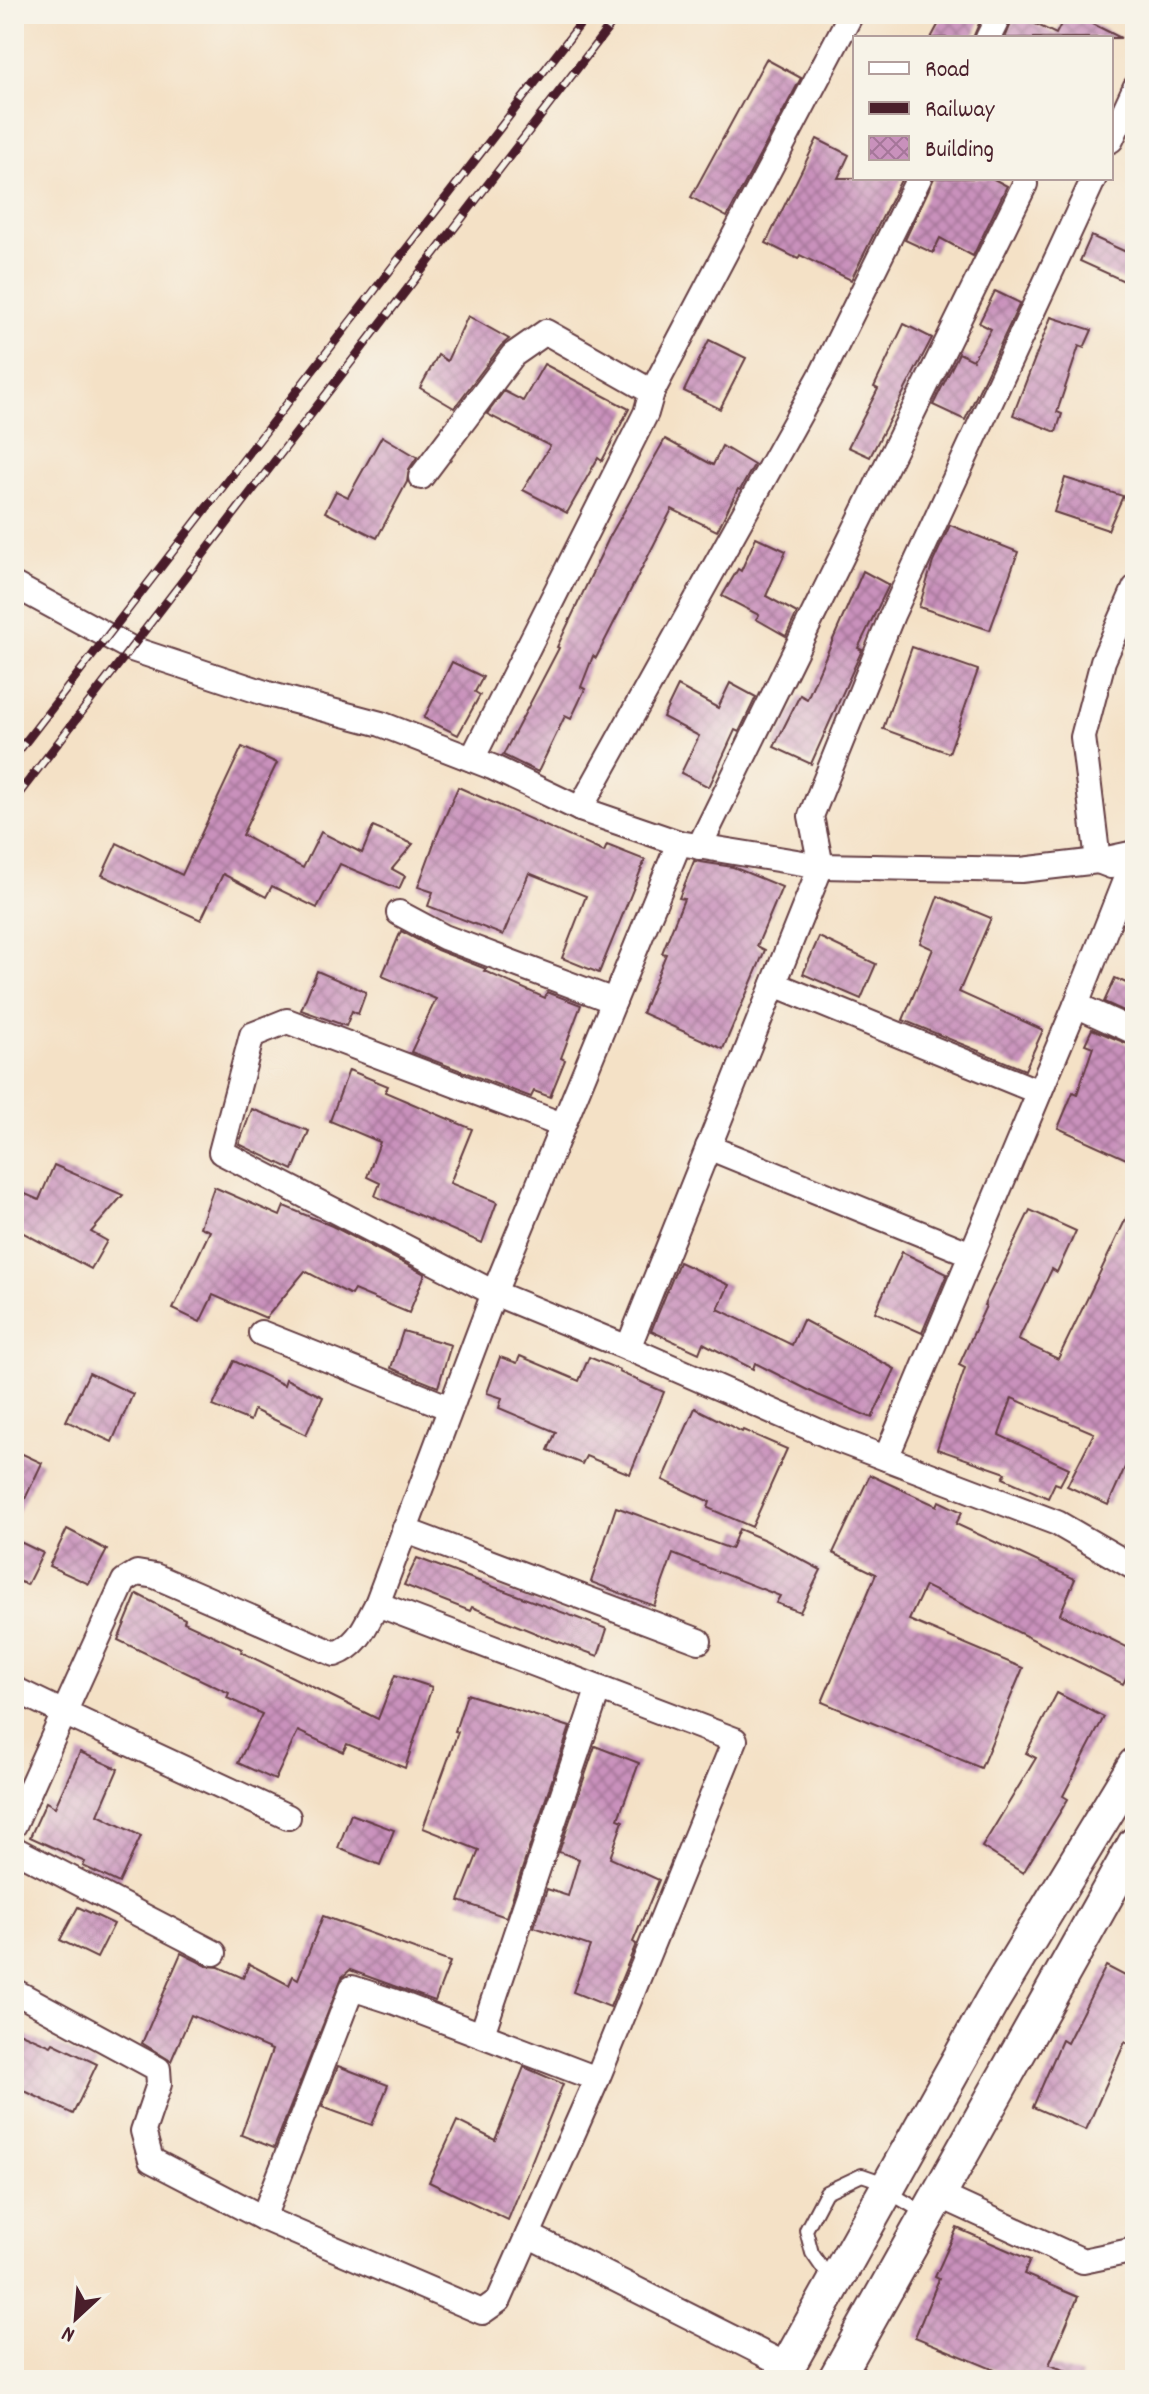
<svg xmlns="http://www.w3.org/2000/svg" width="1149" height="2394" viewBox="0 0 1149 2394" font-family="Dekko,sans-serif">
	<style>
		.building { fill: url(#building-cross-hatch) }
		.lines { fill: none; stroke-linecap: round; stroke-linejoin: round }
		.service-casing { stroke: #643c42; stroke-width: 16 }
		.minor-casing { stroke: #643c42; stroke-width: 28 }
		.secondary-casing { stroke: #643c42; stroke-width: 38 }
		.service { stroke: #fff; stroke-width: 12 }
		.minor { stroke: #fff; stroke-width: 24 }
		.secondary { stroke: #fff; stroke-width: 34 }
		.rail-casing { stroke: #4a1f2b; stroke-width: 9 }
		.rail { stroke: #f7f3e8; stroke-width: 6; stroke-dasharray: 18; stroke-linecap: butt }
	</style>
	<defs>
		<pattern id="building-cross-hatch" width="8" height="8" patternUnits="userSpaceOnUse" patternTransform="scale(2)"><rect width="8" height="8" fill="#c991bc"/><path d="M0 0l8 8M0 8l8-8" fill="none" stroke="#a57699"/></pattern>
	</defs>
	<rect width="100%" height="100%" fill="#f7f3e8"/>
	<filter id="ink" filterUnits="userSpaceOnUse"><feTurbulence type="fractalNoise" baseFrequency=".0125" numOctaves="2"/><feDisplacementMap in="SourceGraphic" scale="16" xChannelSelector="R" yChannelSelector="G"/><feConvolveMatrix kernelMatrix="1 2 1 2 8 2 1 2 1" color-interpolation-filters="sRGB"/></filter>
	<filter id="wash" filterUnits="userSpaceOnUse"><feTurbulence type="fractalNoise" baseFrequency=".006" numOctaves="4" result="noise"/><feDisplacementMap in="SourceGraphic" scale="32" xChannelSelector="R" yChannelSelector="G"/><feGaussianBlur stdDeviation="1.8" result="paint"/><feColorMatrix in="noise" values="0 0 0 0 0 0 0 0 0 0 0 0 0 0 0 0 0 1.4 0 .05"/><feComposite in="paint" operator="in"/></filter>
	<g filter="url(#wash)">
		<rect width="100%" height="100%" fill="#f4e1c6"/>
		<g id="blocks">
			<g class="building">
				<path d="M 944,14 L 983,14 L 973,38 L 931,38 Z"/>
				<path d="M 1015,14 L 1056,34 L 1066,14 L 1073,14 L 1121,38 L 1005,38 Z"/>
				<path d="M 766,59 L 801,78 L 727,217 L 691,197 Z"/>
				<path d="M 817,139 L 849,155 L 838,178 L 902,178 L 851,280 L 800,255 L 798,259 L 766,243 Z"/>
				<path d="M 934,178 L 992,178 L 1007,186 L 973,256 L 940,238 L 933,253 L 905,240 Z"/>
				<path d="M 1091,236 L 1135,256 L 1135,286 L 1080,261 Z"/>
				<path d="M 995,291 L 1020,303 L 965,420 L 933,405 L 959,353 L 973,360 L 991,329 L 979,323 Z"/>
				<path d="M 468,316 L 509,339 L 501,346 L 454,408 L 420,388 L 438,355 L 447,361 Z"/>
				<path d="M 1051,317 L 1092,330 L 1084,348 L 1079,346 L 1057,412 L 1062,414 L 1056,432 L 1013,415 Z"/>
				<path d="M 904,324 L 932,338 L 870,457 L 848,447 L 878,389 L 874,387 Z"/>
				<path d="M 709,340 L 746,358 L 720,409 L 684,391 Z"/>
				<path d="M 544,364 L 629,409 L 602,461 L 598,458 L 567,513 L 523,490 L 550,446 L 487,414 L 504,391 L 523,401 Z"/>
				<path d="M 382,436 L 417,457 L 409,469 L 407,482 L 377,538 L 325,512 L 336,491 L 348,497 Z"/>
				<path d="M 665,439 L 713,465 L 722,446 L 754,465 L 740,490 L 738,489 L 717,531 L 672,509 L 596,658 L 593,656 L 581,687 L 585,689 L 571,719 L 565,716 L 538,772 L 503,755 L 559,648 L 557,647 L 609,538 Z"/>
				<path d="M 1065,478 L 1123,496 L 1108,530 L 1054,512 Z"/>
				<path d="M 950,525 L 1018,552 L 990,630 L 919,607 L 933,562 Z"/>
				<path d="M 756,537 L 786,551 L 766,596 L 797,613 L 786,636 L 756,619 L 759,615 L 722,596 L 738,569 L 741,571 Z"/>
				<path d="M 863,571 L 889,585 L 858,648 L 862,650 L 811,764 L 774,747 L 800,695 L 807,699 Z"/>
				<path d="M 912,647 L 978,670 L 949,753 L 883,729 Z"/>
				<path d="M 452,662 L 483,677 L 475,692 L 480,695 L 458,735 L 424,718 Z"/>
				<path d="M 730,683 L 756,697 L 739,732 L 735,730 L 709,787 L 681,773 L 699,736 L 663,717 L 678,686 L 718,708 Z"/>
				<path d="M 242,747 L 277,763 L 242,835 L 303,868 L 321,832 L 362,853 L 373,827 L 413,844 L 392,869 L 405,876 L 399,889 L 340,864 L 317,908 L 272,886 L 266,897 L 223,874 L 201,920 L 102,875 L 117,843 L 182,875 Z"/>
				<path d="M 458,787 L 604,852 L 607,845 L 645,860 L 599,973 L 562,958 L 586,896 L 529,873 L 503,935 L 428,906 L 433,892 L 418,887 L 437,835 Z"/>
				<path d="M 694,861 L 733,867 L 782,887 L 757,946 L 765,950 L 723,1049 L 642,1013 L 666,954 L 662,953 L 684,899 L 679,898 Z"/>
				<path d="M 938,896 L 991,918 L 959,992 L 1043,1030 L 1025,1070 L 903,1020 L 933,949 L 920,943 Z"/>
				<path d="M 401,931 L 437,950 L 486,969 L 484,971 L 545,998 L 547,992 L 581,1005 L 561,1058 L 565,1060 L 550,1097 L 534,1091 L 531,1097 L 411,1052 L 436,999 L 382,976 Z"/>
				<path d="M 819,937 L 876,964 L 861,999 L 803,974 Z"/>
				<path d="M 317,971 L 366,992 L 358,1014 L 352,1011 L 346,1026 L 301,1010 Z"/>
				<path d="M 1115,978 L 1135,987 L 1135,1016 L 1104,1002 Z"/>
				<path d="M 1092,1029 L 1135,1047 L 1135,1163 L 1058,1128 L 1073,1092 L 1077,1094 L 1093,1047 L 1085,1044 Z"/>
				<path d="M 349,1070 L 388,1086 L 385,1092 L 472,1129 L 450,1183 L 497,1202 L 482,1243 L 375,1196 L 380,1183 L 367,1177 L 380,1142 L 330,1121 Z"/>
				<path d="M 252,1109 L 309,1131 L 293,1170 L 239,1144 Z"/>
				<path d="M 54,1165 L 123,1195 L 91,1232 L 107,1241 L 91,1269 L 14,1228 L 14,1189 L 39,1200 Z"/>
				<path d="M 214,1187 L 280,1216 L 284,1206 L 332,1226 L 425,1274 L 409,1313 L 354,1290 L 351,1295 L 305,1271 L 266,1318 L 213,1295 L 200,1322 L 173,1309 L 210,1231 L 200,1227 Z"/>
				<path d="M 1135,1200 L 1135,1445 L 1108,1505 L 1067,1486 L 1094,1433 L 1012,1398 L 999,1435 L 1069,1468 L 1060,1485 L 1055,1483 L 1048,1498 L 1003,1478 L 1006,1473 L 937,1449 L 965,1368 L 959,1365 L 986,1306 L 984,1305 L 1030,1210 L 1076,1231 L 1057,1272 L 1052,1269 L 1018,1340 L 1058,1359 Z"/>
				<path d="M 902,1252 L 947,1274 L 922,1333 L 875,1312 Z"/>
				<path d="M 679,1262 L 729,1285 L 718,1309 L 792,1345 L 803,1320 L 895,1369 L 872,1418 L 818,1395 L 755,1363 L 753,1369 L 703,1343 L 699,1353 L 651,1331 Z"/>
				<path d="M 403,1331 L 451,1345 L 438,1387 L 391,1368 Z"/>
				<path d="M 520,1356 L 579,1381 L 589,1357 L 620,1370 L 619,1372 L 664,1392 L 630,1474 L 586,1456 L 582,1464 L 548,1450 L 556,1432 L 499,1408 L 502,1398 L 487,1393 L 500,1357 L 517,1363 Z"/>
				<path d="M 234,1361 L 284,1385 L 286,1379 L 323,1397 L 306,1435 L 254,1410 L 250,1421 L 213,1406 Z"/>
				<path d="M 89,1373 L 133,1394 L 112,1442 L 66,1421 Z"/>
				<path d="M 695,1408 L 742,1432 L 743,1430 L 787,1449 L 752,1527 L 708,1508 L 710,1502 L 663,1480 Z"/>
				<path d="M 14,1450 L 42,1463 L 14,1522 Z"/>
				<path d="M 870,1475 L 937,1506 L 939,1501 L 962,1512 L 956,1524 L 1075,1579 L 1060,1614 L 1135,1651 L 1135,1661 L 1123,1684 L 925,1586 L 909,1620 L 1023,1668 L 981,1768 L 822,1702 L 876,1574 L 833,1553 Z"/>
				<path d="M 616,1507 L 731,1549 L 739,1529 L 765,1540 L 821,1570 L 800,1612 L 776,1603 L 780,1596 L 673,1554 L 654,1606 L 591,1582 Z"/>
				<path d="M 67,1529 L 107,1550 L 89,1584 L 49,1566 Z"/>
				<path d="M 14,1539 L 43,1553 L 27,1585 L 14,1579 Z"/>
				<path d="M 417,1558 L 607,1629 L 598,1656 L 545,1637 L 472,1607 L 470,1611 L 404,1585 Z"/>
				<path d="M 137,1594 L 185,1619 L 184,1622 L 242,1649 L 241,1652 L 378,1719 L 395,1675 L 432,1687 L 405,1768 L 347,1744 L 343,1752 L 298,1731 L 275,1780 L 238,1763 L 262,1714 L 227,1698 L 229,1693 L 118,1640 Z"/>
				<path d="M 1057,1693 L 1104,1717 L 1063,1796 L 1068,1799 L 1023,1873 L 982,1847 L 1036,1758 L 1026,1753 Z"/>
				<path d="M 467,1694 L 570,1727 L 506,1917 L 459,1901 L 479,1850 L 423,1828 L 458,1732 L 455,1731 Z"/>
				<path d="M 595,1746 L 639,1763 L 618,1819 L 623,1821 L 610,1858 L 659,1880 L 633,1942 L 636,1944 L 610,2007 L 573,1992 L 590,1946 L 534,1927 L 547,1889 L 568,1896 L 579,1859 L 559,1852 Z"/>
				<path d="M 80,1752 L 118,1769 L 98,1815 L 141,1836 L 119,1883 L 83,1866 L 85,1862 L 30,1837 L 46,1802 L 55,1807 Z"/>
				<path d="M 351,1814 L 394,1830 L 380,1865 L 338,1848 Z"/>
				<path d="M 78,1907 L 114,1924 L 97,1958 L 60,1940 Z"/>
				<path d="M 323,1916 L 450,1962 L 435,2001 L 350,1970 L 342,1977 L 274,2148 L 241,2135 L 272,2050 L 191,2015 L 171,2061 L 142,2043 L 181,1953 L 207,1966 L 219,1967 L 243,1978 L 249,1964 L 289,1985 L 293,1976 L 298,1979 Z"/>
				<path d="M 1106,1966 L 1135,1981 L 1135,2047 L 1125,2042 L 1086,2130 L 1033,2107 L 1062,2040 L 1067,2043 Z"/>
				<path d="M 14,2030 L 51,2046 L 53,2043 L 97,2064 L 73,2114 L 14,2086 Z"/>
				<path d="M 338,2066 L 388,2085 L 372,2125 L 322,2107 Z"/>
				<path d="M 524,2067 L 563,2084 L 508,2220 L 429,2182 L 457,2121 L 495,2140 Z"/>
				<path d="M 957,2228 L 1030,2260 L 1024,2274 L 1078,2297 L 1049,2365 L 1082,2376 L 1081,2380 L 999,2380 L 1002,2373 L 915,2337 L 939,2279 L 935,2277 Z"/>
			</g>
		</g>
	</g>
	<g filter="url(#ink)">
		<use href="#blocks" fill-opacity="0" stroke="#643c42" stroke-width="2"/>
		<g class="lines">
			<g class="service-casing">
				<g id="service">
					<path d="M 887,2191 L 926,2214"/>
					<path d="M 832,2282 L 812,2253 L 806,2230 L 826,2192 L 862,2175 L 888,2184"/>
				</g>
			</g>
			<g class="minor-casing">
				<g id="minor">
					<path d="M 988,38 L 1000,14"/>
					<path d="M 1111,140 L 1135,88"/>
					<path d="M 1094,178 L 892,615 L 811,816 L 821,866 L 628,1348 L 838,1440 L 1057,1523 L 1135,1568"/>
					<path d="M 421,477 L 513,355 L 546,332 L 652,392"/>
					<path d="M 14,585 L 132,649 L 268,694 L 381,724 L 492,767 L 580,809 L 679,843 L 821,866 L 1021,870 L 1098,861 L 1135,853"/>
					<path d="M 472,759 L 646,413 L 652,392 L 851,14"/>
					<path d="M 580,809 L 822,374 L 919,178"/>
					<path d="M 699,847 L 1025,184"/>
					<path d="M 1111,866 L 1098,861 L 1083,737 L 1103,661 L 1135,588"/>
					<path d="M 399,913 L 444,937 L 614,1001"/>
					<path d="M 774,984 L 1039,1092"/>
					<path d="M 1076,1005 L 1135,1032"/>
					<path d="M 562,1125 L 287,1021 L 252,1035 L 221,1152 L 494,1293 L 628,1348"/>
					<path d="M 708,1147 L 971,1254"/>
					<path d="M 261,1333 L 450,1408"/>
					<path d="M 886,1458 L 1076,1005 L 1135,855"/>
					<path d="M 404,1530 L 699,1641"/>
					<path d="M 14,1689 L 64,1713 L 124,1581 L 137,1573 L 155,1576 L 335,1654 C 359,1645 365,1626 377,1604 L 494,1293 L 679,843"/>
					<path d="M 14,1825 L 64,1713 L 288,1817"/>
					<path d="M 14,1849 L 214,1953"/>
					<path d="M 14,1991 L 158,2069 L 159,2084 L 143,2131 L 151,2160 L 263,2218 L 482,2312 L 499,2300 L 597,2079"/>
					<path d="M 482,2034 L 598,1690"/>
					<path d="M 939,2195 L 1083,2261 L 1135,2250"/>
					<path d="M 263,2218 L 352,1988 L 395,2002 L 597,2079 L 735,1740 L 377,1604"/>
					<path d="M 528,2235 L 788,2366"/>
				</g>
			</g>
			<g class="secondary-casing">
				<g id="secondary">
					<path d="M 780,2380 L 992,2001 L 1135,1765"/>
					<path d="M 835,2380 L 1135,1844"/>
				</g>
			</g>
			<use href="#service" class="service"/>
			<use href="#minor" class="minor"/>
			<use href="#secondary" class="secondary"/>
			<g class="rail-casing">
				<g id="rail">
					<path d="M 14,757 L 588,14"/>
					<path d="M 14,800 L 619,14"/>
				</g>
			</g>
			<use href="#rail" class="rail"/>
		</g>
	</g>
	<rect width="1149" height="2394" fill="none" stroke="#f7f3e8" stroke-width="48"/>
	<rect x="853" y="36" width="260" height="144" fill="#f7f3e8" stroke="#b29e9c" stroke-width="2"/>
	<rect x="869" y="62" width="40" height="12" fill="#ffffff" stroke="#b29e9c" stroke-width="2"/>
	<text x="925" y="76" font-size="24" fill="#4a1f2b">Road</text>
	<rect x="869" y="102" width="40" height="12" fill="#4a1f2b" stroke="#b29e9c" stroke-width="2"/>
	<text x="925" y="116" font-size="24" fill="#4a1f2b">Railway</text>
	<rect x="869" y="136" width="40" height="24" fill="url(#building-cross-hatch)" stroke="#b29e9c" stroke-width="2"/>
	<text x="925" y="156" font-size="24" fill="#4a1f2b">Building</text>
	<g transform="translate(76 2318) rotate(206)" stroke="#f7f3e8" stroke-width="6" paint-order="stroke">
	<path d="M0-6L14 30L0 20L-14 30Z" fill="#4a1f2b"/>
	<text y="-12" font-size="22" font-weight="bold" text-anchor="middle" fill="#4a1f2b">N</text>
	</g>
</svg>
